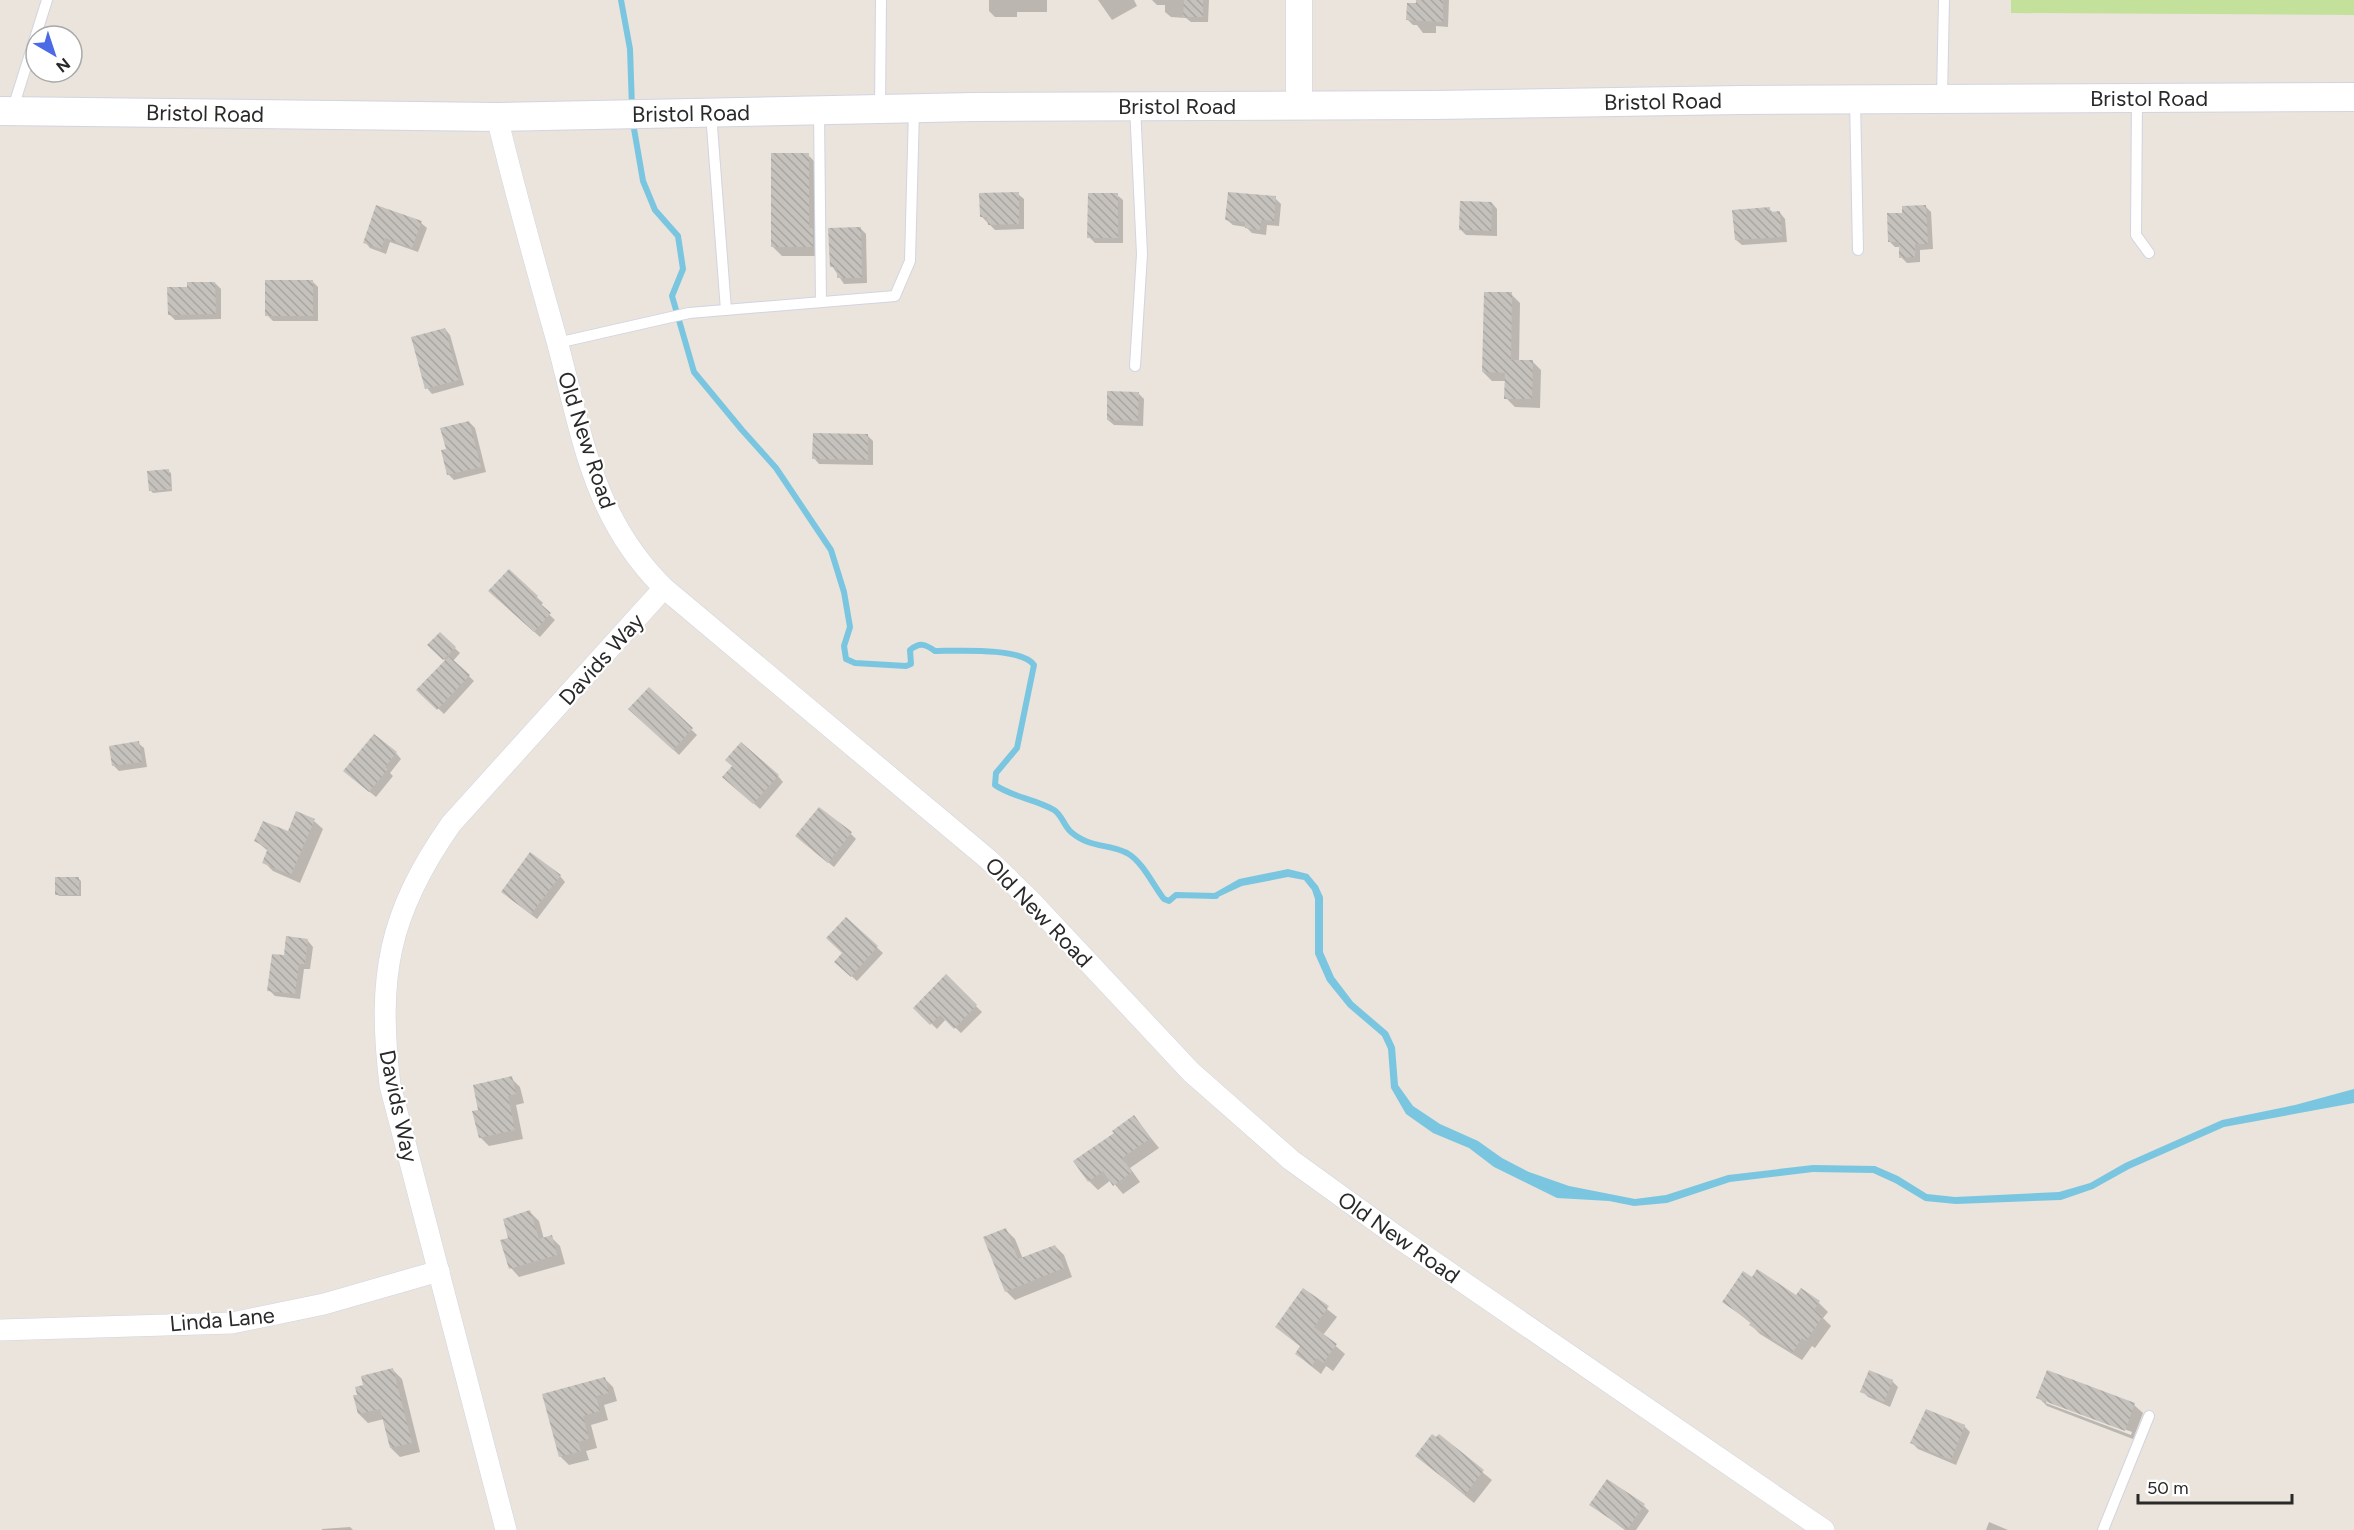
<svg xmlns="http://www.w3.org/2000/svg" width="2354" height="1530" viewBox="0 0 2354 1530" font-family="Figtree,sans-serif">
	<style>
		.pitch { fill: #c3e19b }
		.water { fill: #7ac6e1 }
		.shadow { fill: #0003; fill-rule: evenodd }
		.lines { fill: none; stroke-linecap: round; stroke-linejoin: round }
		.stream { stroke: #7ac6e1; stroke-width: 6 }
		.building { fill: url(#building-back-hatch) }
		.service-casing { stroke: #d2d4e0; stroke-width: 12 }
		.minor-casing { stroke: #d2d4e0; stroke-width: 22 }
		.tertiary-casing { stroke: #d2d4e0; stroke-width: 27 }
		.secondary-casing { stroke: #d2d4e0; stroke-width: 30 }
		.service { stroke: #fff; stroke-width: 10 }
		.minor { stroke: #fff; stroke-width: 21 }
		.tertiary { stroke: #fff; stroke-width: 26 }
		.secondary { stroke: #fff; stroke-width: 28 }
		.labels { text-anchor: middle; stroke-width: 4.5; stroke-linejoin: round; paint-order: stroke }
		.street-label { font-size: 22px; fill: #292929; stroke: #fff }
	</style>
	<defs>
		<pattern id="building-back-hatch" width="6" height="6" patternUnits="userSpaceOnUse" patternTransform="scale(1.5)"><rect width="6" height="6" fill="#c5c1bc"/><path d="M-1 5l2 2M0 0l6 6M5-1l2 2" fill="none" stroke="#a9a6a2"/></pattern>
	</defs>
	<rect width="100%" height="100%" fill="#eae4dc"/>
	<path class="pitch" d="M 2011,0 L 2354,0 L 2354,15 L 2011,13 Z"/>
	<path class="water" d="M 1288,869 L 1308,874 L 1318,886 L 1323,897 L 1323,952 L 1334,977 L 1353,1002 L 1388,1032 L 1395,1047 L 1398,1085 L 1413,1106 L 1440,1124 L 1478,1141 L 1502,1158 L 1529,1172 L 1569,1186 L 1635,1199 L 1666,1195 L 1728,1175 L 1813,1165 L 1875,1166 L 1898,1176 L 1927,1194 L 1955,1197 L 2059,1192 L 2090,1183 L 2125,1163 L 2222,1120 L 2295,1105 L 2354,1089 L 2354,1103 L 2224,1127 L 2129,1169 L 2093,1189 L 2061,1200 L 1956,1204 L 1925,1201 L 1895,1183 L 1873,1173 L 1813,1172 L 1730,1182 L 1667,1203 L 1634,1206 L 1609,1201 L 1557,1198 L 1494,1167 L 1469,1148 L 1433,1133 L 1406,1114 L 1391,1088 L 1388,1049 L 1382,1036 L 1348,1007 L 1327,981 L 1315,954 L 1315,899 L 1312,890 L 1304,880 L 1288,877 L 1242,886 L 1214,899 L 1210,899 L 1209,896 L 1239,879 Z"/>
	<g class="shadow">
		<path d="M 989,0 L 1047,0 L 1047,12 L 1017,12 L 1017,17 L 995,17 L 989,11 Z"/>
		<path d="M 1098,0 L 1134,0 L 1137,6 L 1112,20 Z"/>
		<path d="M 1152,0 L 1209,0 L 1208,22 L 1191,22 L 1186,18 L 1171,17 L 1165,12 L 1165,5 L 1157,5 Z"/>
		<path d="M 1418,0 L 1449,0 L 1448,27 L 1436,26 L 1436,33 L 1423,33 L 1417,25 L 1413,25 L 1408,20 L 1418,5 Z"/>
		<path d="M 808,155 L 817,164 L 821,256 L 782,256 L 773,247 Z"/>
		<path d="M 1018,194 L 1024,199 L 1024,229 L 995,230 L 981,216 Z"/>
		<path d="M 1117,195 L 1123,200 L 1123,243 L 1095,243 L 1089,237 Z"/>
		<path d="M 1275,198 L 1281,204 L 1279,226 L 1267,225 L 1266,235 L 1252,233 L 1246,227 L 1233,225 L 1227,220 Z"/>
		<path d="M 1492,203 L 1497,209 L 1497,236 L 1466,235 L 1461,230 Z"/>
		<path d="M 1925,206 L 1931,212 L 1933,249 L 1920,250 L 1920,262 L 1907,263 L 1901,257 L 1900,247 L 1895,247 L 1890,242 L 1904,214 Z"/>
		<path d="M 1769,209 L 1774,213 L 1780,213 L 1785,219 L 1787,242 L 1742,245 L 1736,240 Z"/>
		<path d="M 421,223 L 427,228 L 418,252 L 390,242 L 386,254 L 370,248 L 365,242 Z"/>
		<path d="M 861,229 L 866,234 L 867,283 L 844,284 L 832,266 Z"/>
		<path d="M 313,282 L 318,287 L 318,321 L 273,321 L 267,315 Z"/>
		<path d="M 215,283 L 221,289 L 221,319 L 175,320 L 169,314 Z"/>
		<path d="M 1511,294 L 1520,303 L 1519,361 L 1532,361 L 1541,370 L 1540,408 L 1515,407 L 1506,398 L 1506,381 L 1492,381 L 1483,372 Z"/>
		<path d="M 445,329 L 450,335 L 464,385 L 432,394 L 427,388 Z"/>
		<path d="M 1138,393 L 1144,399 L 1143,426 L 1114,425 L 1108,420 Z"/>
		<path d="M 469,422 L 475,428 L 486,472 L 454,480 L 448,474 Z"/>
		<path d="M 868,436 L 873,441 L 873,465 L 819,464 L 814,458 Z"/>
		<path d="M 168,471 L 171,473 L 172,491 L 153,493 L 150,490 Z"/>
		<path d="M 509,571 L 543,603 L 540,606 L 555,620 L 540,637 L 496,597 Z"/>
		<path d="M 440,634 L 460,653 L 453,661 L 474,681 L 444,714 L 419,690 L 446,661 L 429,645 Z"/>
		<path d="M 649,689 L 697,735 L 679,755 L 631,709 Z"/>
		<path d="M 138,743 L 144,748 L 147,767 L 119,771 L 113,765 Z"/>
		<path d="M 396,753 L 401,759 L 390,773 L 393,776 L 376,797 L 351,777 Z"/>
		<path d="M 778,776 L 783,782 L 760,809 L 730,782 Z"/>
		<path d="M 314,821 L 323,829 L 300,883 L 273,871 L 264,862 L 268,851 L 256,841 L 289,833 Z"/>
		<path d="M 851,834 L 856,839 L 834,867 L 803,842 Z"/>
		<path d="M 560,876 L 565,882 L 537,919 L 508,897 Z"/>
		<path d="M 79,879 L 81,881 L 81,896 L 59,896 L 57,894 Z"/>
		<path d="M 846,919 L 883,953 L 857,981 L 836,962 L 844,953 Z"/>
		<path d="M 308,941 L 313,947 L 310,969 L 304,969 L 300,999 L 275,996 L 269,990 L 285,957 Z"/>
		<path d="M 946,977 L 982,1012 L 961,1033 L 946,1019 L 937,1029 L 915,1008 Z"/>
		<path d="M 511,1078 L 520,1087 L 524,1103 L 516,1105 L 523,1139 L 489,1146 L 480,1137 L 480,1111 Z"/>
		<path d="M 1134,1117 L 1159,1148 L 1130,1168 L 1140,1182 L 1123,1194 L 1111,1180 L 1098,1190 L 1089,1181 L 1116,1133 Z"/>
		<path d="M 530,1212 L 539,1221 L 544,1239 L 551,1237 L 560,1246 L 565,1264 L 519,1277 L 511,1268 L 510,1239 Z"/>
		<path d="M 1006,1230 L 1015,1239 L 1023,1259 L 1055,1246 L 1064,1255 L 1072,1277 L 1015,1300 L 1006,1291 Z"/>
		<path d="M 1753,1279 L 1796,1297 L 1819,1303 L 1828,1312 L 1823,1318 L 1831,1326 L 1815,1348 L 1812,1346 L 1802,1360 L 1760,1334 L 1751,1325 L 1752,1324 L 1724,1302 Z"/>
		<path d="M 1303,1290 L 1337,1317 L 1323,1335 L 1345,1354 L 1333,1371 L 1326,1366 L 1321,1374 L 1306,1362 L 1297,1354 L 1301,1347 L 1277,1327 Z"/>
		<path d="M 393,1370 L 402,1379 L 420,1452 L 400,1457 L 391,1448 L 384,1419 L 368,1423 L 359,1414 L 359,1396 L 364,1386 Z"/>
		<path d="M 604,1378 L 613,1387 L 617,1401 L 604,1405 L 608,1420 L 591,1425 L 597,1448 L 586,1451 L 589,1460 L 569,1465 L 560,1456 Z"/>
		<path d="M 1892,1381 L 1898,1387 L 1890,1407 L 1868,1397 L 1862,1391 Z"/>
		<path d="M 2038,1397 L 2134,1405 L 2143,1413 L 2133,1439 L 2047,1406 ZM 2046,1400 L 2132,1432 L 2131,1435 L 2046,1403 Z"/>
		<path d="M 1964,1426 L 1970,1432 L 1956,1465 L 1918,1449 L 1912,1443 Z"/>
		<path d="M 1439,1437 L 1492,1480 L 1474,1503 L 1417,1456 Z"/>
		<path d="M 1591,1505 L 1644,1506 L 1649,1511 L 1636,1530 L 1625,1530 Z"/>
		<path d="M 1989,1522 L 2008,1530 L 1986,1530 Z"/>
		<path d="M 350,1527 L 353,1530 L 322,1530 L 322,1529 Z"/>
	</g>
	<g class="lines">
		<g class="stream">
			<path d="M 621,0 L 630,49 L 632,107"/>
			<path d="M 633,123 L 643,181 L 655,210 L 678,236 L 683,269 L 672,296 L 694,372 L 742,430 L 776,468 L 831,550 L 844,592 L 850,627 L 844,646 L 846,659 L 855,663 L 906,666 L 911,664 L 910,650 C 920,642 925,644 935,651 C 957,651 1021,647 1034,665 L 1017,748 L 996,773 L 995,785 C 1012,797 1035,799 1054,810 C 1062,815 1064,826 1071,832 C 1091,849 1108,843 1127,853 C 1143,862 1153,885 1164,899 L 1169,901 L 1176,895 L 1216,896"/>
		</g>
	</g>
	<g class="building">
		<path d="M 1184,0 L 1203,0 L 1203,17 L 1183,17 Z"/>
		<path d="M 1416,0 L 1443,0 L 1443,22 L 1406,20 L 1407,3 L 1416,3 Z"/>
		<path d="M 771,153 L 809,153 L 809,228 L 813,228 L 813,247 L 771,247 Z"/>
		<path d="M 1019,192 L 1019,224 L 988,225 L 987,217 L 980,217 L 979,193 Z"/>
		<path d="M 1228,192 L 1276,196 L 1274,221 L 1261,220 L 1260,230 L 1245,228 L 1245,222 L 1225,220 Z"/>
		<path d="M 1088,193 L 1118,193 L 1118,238 L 1087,238 Z"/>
		<path d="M 1460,201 L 1492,202 L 1491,231 L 1459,230 Z"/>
		<path d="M 376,205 L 422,221 L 412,248 L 385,238 L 381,249 L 363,243 Z"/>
		<path d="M 1926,205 L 1928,244 L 1915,244 L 1915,257 L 1899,258 L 1899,242 L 1888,242 L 1887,213 L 1902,213 L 1902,206 Z"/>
		<path d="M 1770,207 L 1770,212 L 1780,211 L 1782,237 L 1735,240 L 1732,210 Z"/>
		<path d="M 861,227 L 862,278 L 837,278 L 837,267 L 830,267 L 828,228 Z"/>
		<rect x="265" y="280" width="48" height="36"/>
		<path d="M 187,282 L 215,282 L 216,314 L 168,315 L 167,287 L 187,287 Z"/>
		<path d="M 1484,292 L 1512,292 L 1511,360 L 1533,360 L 1532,399 L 1504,399 L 1505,373 L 1482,372 Z"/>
		<path d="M 445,328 L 459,380 L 425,389 L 411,337 Z"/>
		<path d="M 1107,391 L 1139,392 L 1138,421 L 1107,420 Z"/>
		<path d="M 469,421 L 481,467 L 447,475 L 441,450 L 446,449 L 440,428 Z"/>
		<path d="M 813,433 L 868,434 L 868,460 L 812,459 Z"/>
		<path d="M 169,469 L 171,489 L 149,491 L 147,471 Z"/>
		<path d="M 509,569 L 538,596 L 535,599 L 551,613 L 534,632 L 488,591 Z"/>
		<path d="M 440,632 L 456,647 L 443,660 L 427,645 Z"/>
		<path d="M 449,656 L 470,675 L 437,710 L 416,690 Z"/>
		<path d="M 649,687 L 693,728 L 673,750 L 628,709 Z"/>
		<path d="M 374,734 L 397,752 L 385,767 L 388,769 L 369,792 L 343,771 Z"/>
		<path d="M 139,741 L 142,762 L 112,766 L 109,746 Z"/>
		<path d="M 741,742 L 779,775 L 753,804 L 722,777 L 732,766 L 725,760 Z"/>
		<path d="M 819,807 L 852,832 L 828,863 L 795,836 Z"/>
		<path d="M 296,811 L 315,819 L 291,875 L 262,863 L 268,848 L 254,841 L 263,821 L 288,831 Z"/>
		<path d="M 530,852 L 561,875 L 531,914 L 501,892 Z"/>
		<rect x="55" y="877" width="24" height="18"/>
		<path d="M 846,917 L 878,946 L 851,977 L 834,962 L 842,953 L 826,938 Z"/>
		<path d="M 286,936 L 308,939 L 305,964 L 299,964 L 295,994 L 267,991 L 272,954 L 284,955 Z"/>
		<path d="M 946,974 L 977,1005 L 954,1029 L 940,1015 L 930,1025 L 913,1008 Z"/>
		<path d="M 512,1076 L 516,1094 L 508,1096 L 515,1130 L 479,1138 L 472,1111 L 478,1110 L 473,1085 Z"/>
		<path d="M 1134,1115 L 1151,1138 L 1122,1158 L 1132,1172 L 1113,1186 L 1103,1171 L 1088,1182 L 1073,1161 L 1114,1133 L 1112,1131 Z"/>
		<path d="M 530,1210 L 539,1239 L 552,1235 L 557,1255 L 509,1269 L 500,1240 L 508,1238 L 503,1219 Z"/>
		<path d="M 1006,1228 L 1018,1259 L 1055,1245 L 1064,1268 L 1005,1292 L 983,1237 Z"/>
		<path d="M 1757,1269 L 1796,1295 L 1801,1288 L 1820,1301 L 1814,1310 L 1823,1316 L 1806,1341 L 1802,1338 L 1793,1352 L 1749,1325 L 1751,1322 L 1722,1302 L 1743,1271 L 1752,1277 Z"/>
		<path d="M 1303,1288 L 1329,1306 L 1314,1327 L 1337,1344 L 1323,1363 L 1317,1358 L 1312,1366 L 1295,1354 L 1300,1346 L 1275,1327 Z"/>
		<path d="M 393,1368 L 412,1443 L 390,1448 L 380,1409 L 358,1414 L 353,1395 L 357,1395 L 355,1387 L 363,1385 L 361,1376 Z"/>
		<path d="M 1869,1370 L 1893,1380 L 1884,1402 L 1860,1392 Z"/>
		<path d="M 2047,1370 L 2135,1403 L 2125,1431 L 2036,1398 Z"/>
		<path d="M 605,1377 L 609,1393 L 596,1396 L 600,1411 L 583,1416 L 589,1439 L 578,1442 L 581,1451 L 559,1457 L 542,1394 Z"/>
		<path d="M 1926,1409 L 1965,1425 L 1951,1460 L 1910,1443 Z"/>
		<path d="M 1432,1434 L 1436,1437 L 1439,1434 L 1484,1470 L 1465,1495 L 1415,1456 Z"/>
		<path d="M 1607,1479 L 1645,1504 L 1627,1530 L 1589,1505 Z"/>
	</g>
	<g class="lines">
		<g class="service-casing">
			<g id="service">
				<path d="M 1942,97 L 1944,0"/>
				<path d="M 2137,99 L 2136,235 L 2149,253"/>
				<path d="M 1855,100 L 1858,250"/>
				<path d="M 13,108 L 47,0"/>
				<path d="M 880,108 L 881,0"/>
				<path d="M 819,110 L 821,302"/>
				<path d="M 711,113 L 726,310"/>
				<path d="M 557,343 L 689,313 L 895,296 L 910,261 L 914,110"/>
				<path d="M 1135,366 L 1142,254 L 1135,106"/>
				<path d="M 2103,1530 L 2149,1416"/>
			</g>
		</g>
		<g class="minor-casing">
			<g id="minor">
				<path d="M 497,117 C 515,192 536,267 557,341 C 582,434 592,517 664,588 L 989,860 L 1030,900 L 1191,1072 L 1291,1160 L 1399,1238 L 1824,1530"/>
				<path d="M 0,1330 L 232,1323 L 324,1304 L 439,1271"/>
				<path d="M 506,1530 L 390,1085 C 377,977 388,914 451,824 L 664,588"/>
			</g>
		</g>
		<g class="tertiary-casing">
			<path id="tertiary" d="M 1299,105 L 1299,0"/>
		</g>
		<g class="secondary-casing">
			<path id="secondary" d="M 0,111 L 497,117 L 973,107 L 1435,105 L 1740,100 L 2354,97"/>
		</g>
		<use href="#service" class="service"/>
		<use href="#minor" class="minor"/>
		<use href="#tertiary" class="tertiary"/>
		<use href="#secondary" class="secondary"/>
	</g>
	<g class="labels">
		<g class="street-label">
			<text x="2149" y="106">Bristol Road</text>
			<text transform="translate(1663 101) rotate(-1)" y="8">Bristol Road</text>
			<text x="1177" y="114">Bristol Road</text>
			<text transform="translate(205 113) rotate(1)" y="8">Bristol Road</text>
			<text transform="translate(691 113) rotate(-1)" y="8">Bristol Road</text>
			<text transform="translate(587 440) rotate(72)" y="8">Old New Road</text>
			<text transform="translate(601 659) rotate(-48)" y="8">Davids Way</text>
			<text transform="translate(1039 912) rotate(46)" y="8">Old New Road</text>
			<text transform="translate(399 1106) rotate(78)" y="8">Davids Way</text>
			<text transform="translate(1399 1237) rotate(35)" y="8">Old New Road</text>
			<text transform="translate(222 1319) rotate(-5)" y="8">Linda Lane</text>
		</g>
	</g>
	<g transform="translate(54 54) rotate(141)"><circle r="28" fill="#ffffff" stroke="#a9a9a9" stroke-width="1.5"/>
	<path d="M0-4.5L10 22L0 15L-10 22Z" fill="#4d6ae6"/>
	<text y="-9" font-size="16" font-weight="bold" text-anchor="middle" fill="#292929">N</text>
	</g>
	<path d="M2138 1494v9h154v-9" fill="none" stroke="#292929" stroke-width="3"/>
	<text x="2147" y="1494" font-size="18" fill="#292929" stroke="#ffffff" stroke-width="4.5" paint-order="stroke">50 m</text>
</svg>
